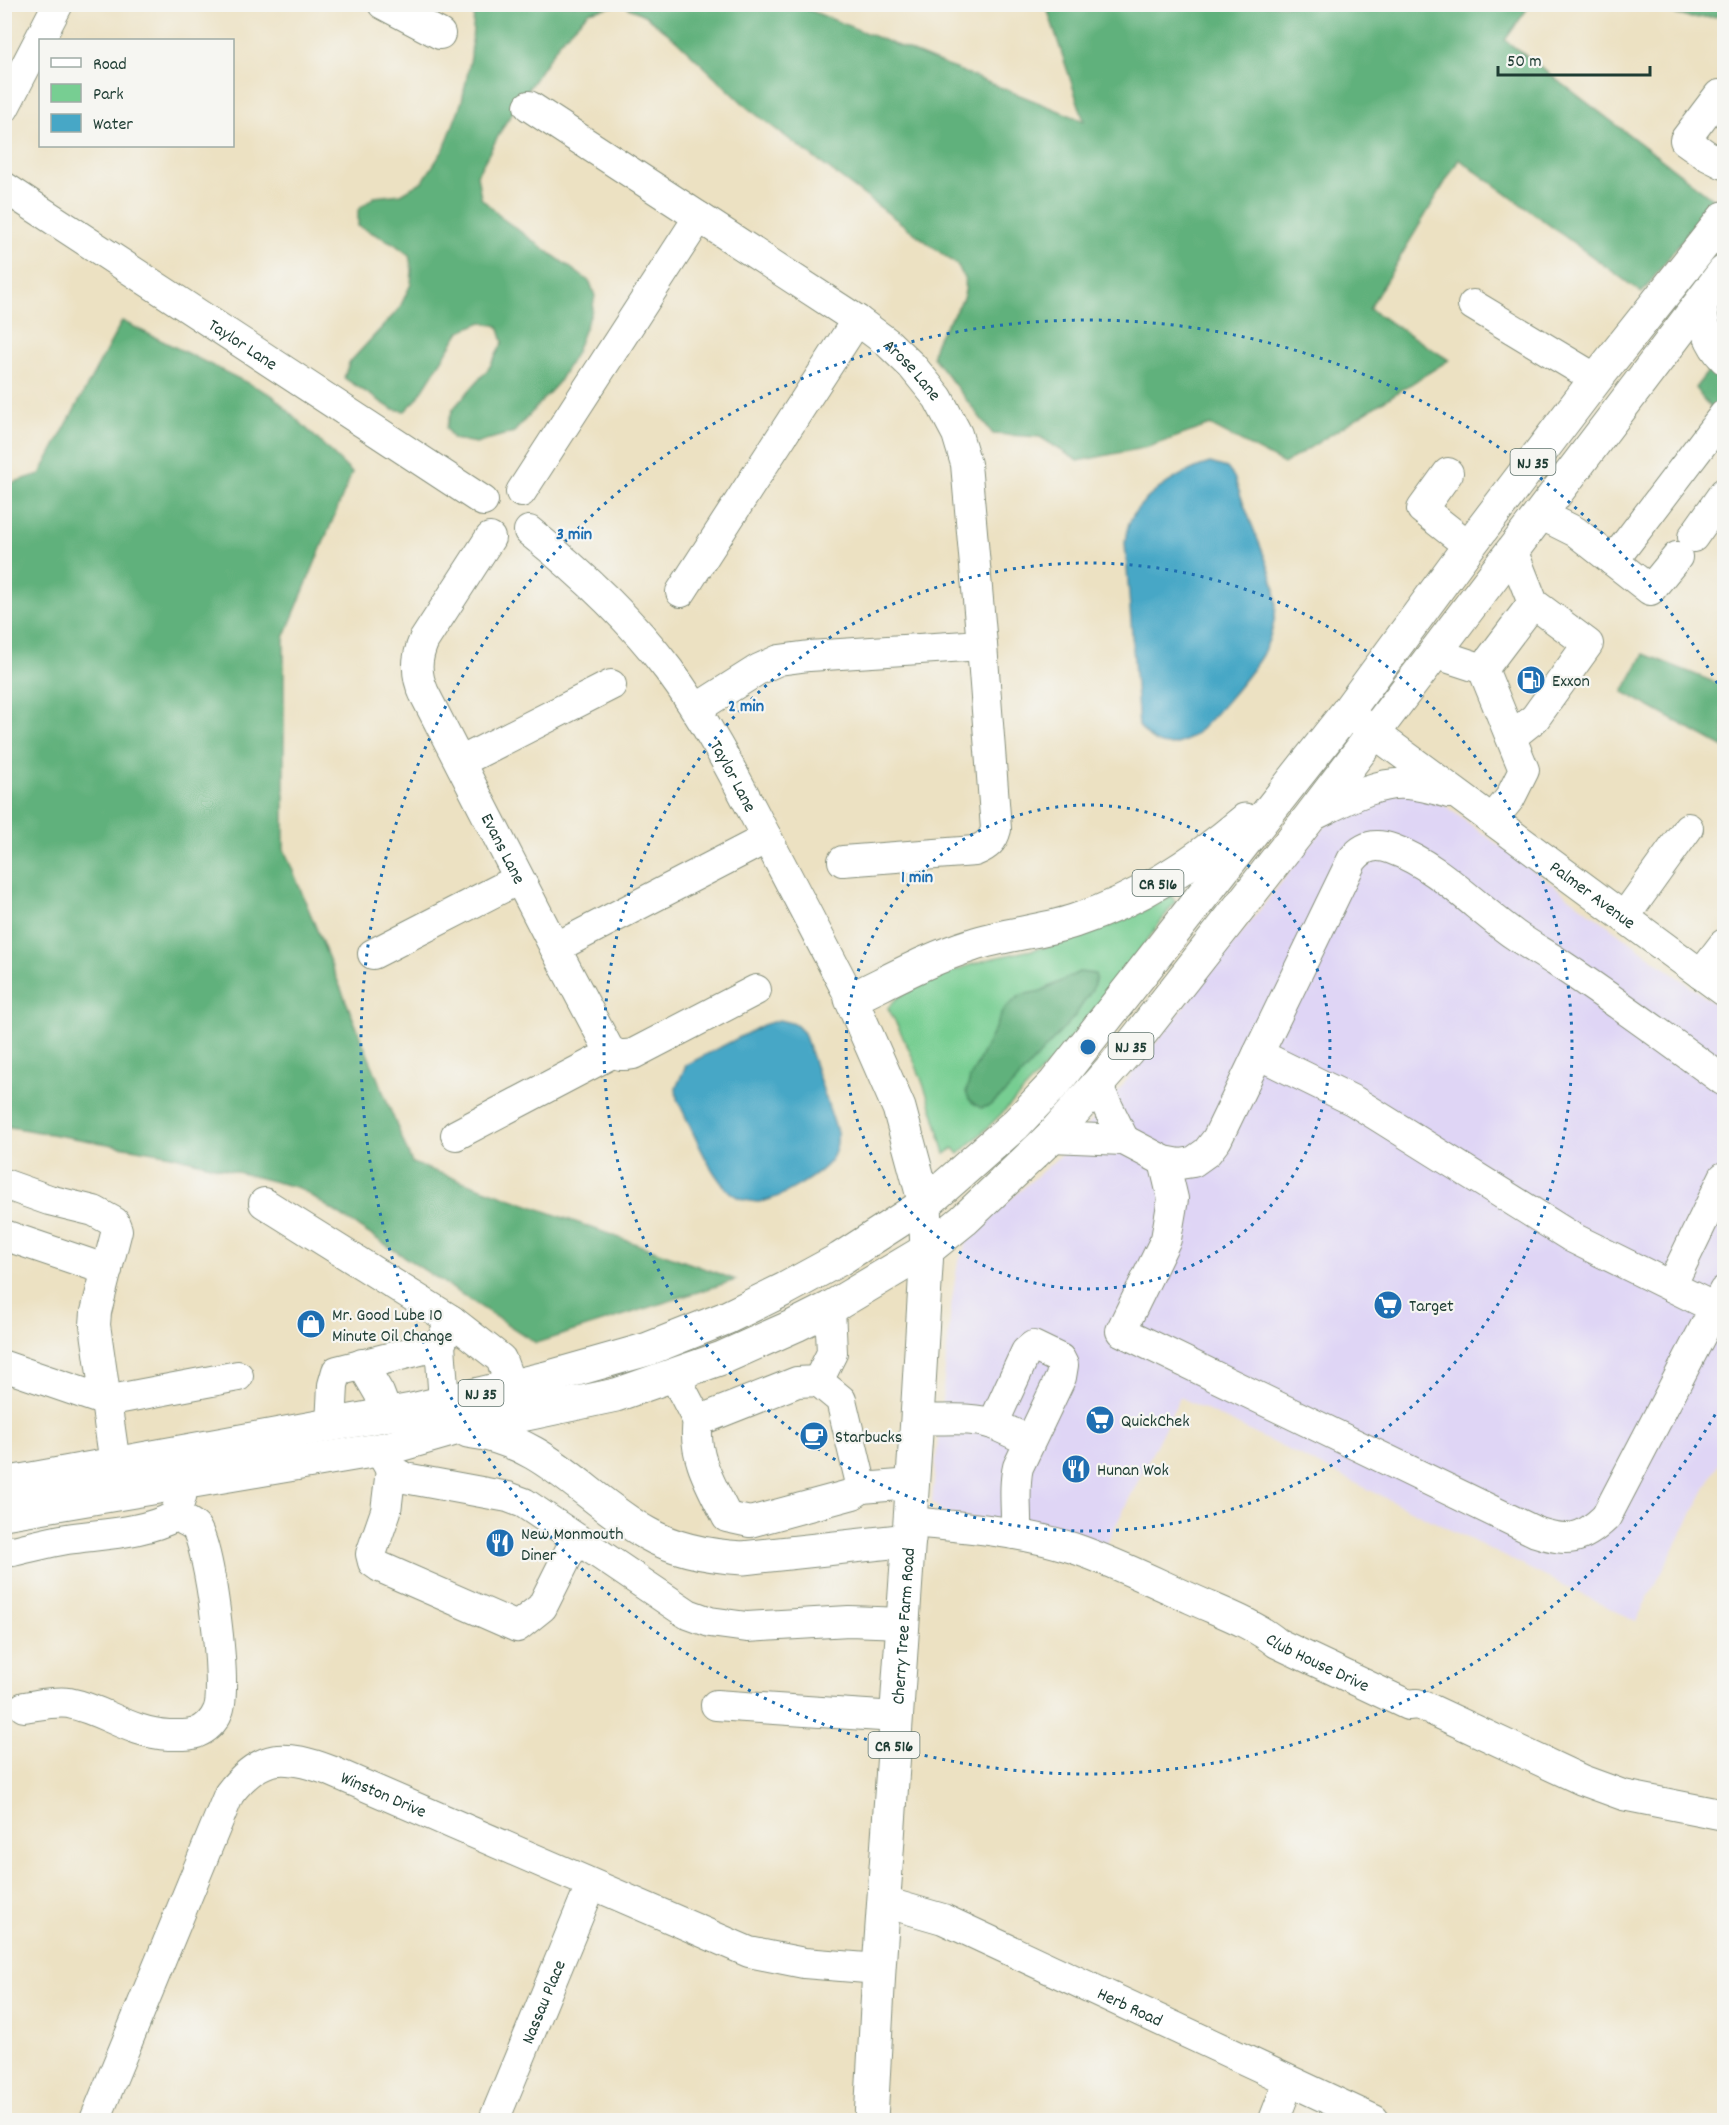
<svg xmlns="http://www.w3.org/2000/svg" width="1729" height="2125" viewBox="0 0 1729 2125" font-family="Dekko,sans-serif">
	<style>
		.built { fill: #dfd5f5 }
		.green { fill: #77ce92; stroke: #4b8663; stroke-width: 1.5 }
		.forest { fill: #61b17c; stroke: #407758; stroke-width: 1.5 }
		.water { fill: #47a7c6; stroke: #33727d; stroke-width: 1.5 }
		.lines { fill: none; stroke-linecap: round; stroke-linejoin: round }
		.minor-casing { stroke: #868f7b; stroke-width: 32 }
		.major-casing { stroke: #868f7b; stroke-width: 35 }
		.highway-casing { stroke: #868f7b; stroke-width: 35 }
		.minor { stroke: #fff; stroke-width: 30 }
		.major { stroke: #fff; stroke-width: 33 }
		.highway { stroke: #fff; stroke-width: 33 }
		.ring { fill: none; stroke: #1f6fb2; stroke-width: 3; stroke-dasharray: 3 6 }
		.labels { text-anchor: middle; stroke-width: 4.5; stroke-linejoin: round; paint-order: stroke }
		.shield { fill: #f6f6f2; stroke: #60746d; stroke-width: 1.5 }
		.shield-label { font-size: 16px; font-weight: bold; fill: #1f3d34 }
		.street-label { font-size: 18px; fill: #1f3d34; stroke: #f6f6f2 }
		.poi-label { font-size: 18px; fill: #1f3d34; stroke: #f6f6f2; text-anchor: start }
		.centre { fill: #1f6fb2; stroke: #f6f6f2; stroke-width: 3 }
		.ring-label { font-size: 18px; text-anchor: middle; font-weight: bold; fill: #1f6fb2; stroke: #f6f6f2; stroke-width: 4.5; stroke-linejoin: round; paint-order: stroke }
	</style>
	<rect width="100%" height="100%" fill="#f6f6f2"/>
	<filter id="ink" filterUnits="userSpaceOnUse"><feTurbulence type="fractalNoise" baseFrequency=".0167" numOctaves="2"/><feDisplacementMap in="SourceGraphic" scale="12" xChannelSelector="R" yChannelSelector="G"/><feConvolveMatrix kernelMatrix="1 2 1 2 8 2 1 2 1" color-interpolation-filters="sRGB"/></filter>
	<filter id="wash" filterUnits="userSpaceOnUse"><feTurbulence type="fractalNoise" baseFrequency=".008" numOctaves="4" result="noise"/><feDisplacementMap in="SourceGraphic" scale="24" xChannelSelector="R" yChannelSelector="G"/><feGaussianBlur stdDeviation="1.35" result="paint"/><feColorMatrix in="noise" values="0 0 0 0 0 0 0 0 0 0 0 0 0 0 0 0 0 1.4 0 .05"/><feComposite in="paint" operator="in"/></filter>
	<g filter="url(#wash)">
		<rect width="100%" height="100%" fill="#ece1c2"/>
		<path class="built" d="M 1404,793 L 1444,805 L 1724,1011 L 1724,1453 L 1636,1621 L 1180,1397 L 1105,1547 L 944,1513 L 932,1502 L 952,1300 L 958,1263 L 967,1242 L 980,1226 L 1061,1155 L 1119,1090 L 1328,823 L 1367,797 Z"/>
		<path class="green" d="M 1171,895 L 1175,902 C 1110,993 1042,1080 959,1154 L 954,1148 L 945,1154 C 932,1103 915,1056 889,1010 L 888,1008 C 895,997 907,992 918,987 C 939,976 963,967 986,960 C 1015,952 1046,949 1075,939 C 1109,928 1141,913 1171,895 Z"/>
		<g class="forest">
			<path d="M 478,5 L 618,5 L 589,12 L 561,40 L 506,122 L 477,175 L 481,198 L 503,219 L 590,282 L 595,296 L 592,310 L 575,354 L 558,383 L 514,432 L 476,443 L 453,439 L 446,428 L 453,409 L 489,368 L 503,342 L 498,326 L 482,322 L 460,331 L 417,399 L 405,411 L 392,409 L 344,378 L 349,363 L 399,309 L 411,284 L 412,270 L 409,255 L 393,243 L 358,226 L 358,210 L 374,197 L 401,194 L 423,181 L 444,149 L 462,101 L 471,57 L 474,13 Z"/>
			<path d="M 623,5 L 797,5 L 1084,121 L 1046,5 L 1530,5 L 1505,40 L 1713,199 L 1642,293 L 1459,159 L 1369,309 L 1449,360 L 1284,464 L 1210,425 L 1148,447 L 1078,461 L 1040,437 L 993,434 L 933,357 C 933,328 970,307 965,281 C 964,276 960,270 957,265 L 749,109 L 676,40 L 646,16 Z"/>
			<path d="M 1631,5 L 1724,5 L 1724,16 L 1692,18 Z"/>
			<path d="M 122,321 L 272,395 L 352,473 L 284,638 L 284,849 L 412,1163 L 736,1280 L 536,1343 L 299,1188 L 171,1155 L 5,1126 L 5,485 L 40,474 Z"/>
			<path d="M 1724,351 L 1724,426 L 1695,388 Z"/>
			<path d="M 1644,654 L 1724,686 L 1724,748 L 1623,692 Z"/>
			<path d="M 1079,972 L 1095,974 L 1096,978 L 1092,990 L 1074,1017 L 1005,1093 L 989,1106 L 981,1108 L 974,1104 L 969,1099 L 966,1092 L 970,1078 L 1005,1008 L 1021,995 L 1041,991 Z"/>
		</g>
		<g class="water">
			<path d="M 1210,463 L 1227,468 L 1234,477 C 1242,500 1251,523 1260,545 C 1267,564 1276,582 1276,602 C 1276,620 1270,640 1262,655 C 1251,673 1207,727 1190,738 C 1184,742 1175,745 1168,745 C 1155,745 1147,736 1139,726 L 1125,543 C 1126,532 1128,521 1135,512 C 1151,490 1185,470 1210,463 Z"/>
			<path d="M 779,1020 L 795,1024 L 804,1033 L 837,1132 C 838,1141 837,1149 832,1158 C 822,1174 777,1201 758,1202 C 750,1202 739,1199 732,1194 C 709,1175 691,1126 677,1099 L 676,1088 L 686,1065 L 763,1025 Z"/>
		</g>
	</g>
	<g filter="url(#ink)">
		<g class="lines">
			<g class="minor-casing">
				<g id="minor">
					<path d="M 383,4 L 440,34"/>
					<path d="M 1719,95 L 1685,140 L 1706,155 L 1724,164"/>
					<path d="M 529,106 L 699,217"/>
					<path d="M 4,108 L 58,4"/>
					<path id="s1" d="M 4,187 L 483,501"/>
					<path d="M 1702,302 C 1702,323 1709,344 1724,359"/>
					<path d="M 1473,305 L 1596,379"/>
					<path d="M 1448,473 L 1422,509 L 1469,546"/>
					<path id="s2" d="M 521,492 L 699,217 L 857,320 L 888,343 L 912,366 L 938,398 L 957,434 L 966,464 L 982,645 L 809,656 L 779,660 L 759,669 L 696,709"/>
					<path d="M 1540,514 L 1576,532 L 1650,590 L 1677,557"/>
					<path id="s3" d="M 529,531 C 580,572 628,616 668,669 C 704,717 732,771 760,825 C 791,883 821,941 851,999"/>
					<path d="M 1693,537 L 1724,493"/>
					<path id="s4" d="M 490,538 L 424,640 C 416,658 415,674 424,693 L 555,948 L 767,838"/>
					<path d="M 1613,561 L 1724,415"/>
					<path d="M 681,592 L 857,320"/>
					<path d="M 1434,653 L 1483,669 L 1524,770 L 1510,798 L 1493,819"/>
					<path d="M 1483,669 L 1533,603"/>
					<path id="s5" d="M 1354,718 L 1724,991"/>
					<path d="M 1511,737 L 1535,718 L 1588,644 L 1533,603 L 1512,550"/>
					<path d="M 460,762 L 611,685"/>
					<path d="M 1310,817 C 1339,804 1374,781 1407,784 C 1422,785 1435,789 1449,793"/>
					<path d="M 843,861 L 975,851 C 987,846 993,841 996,829 L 982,645"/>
					<path d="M 1625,916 L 1688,828"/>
					<path d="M 555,948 L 608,1048 C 615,1056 623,1056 633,1054 L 756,990"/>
					<path d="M 373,954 L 519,879"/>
					<path d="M 1701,974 L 1724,944"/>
					<path d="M 1258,1054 L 1352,860 C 1363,846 1376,843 1392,849 C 1439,866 1475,907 1515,935 C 1529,945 1543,953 1557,962 C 1614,1000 1670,1041 1724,1081"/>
					<path d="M 1097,1085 L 1124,1140"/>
					<path d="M 456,1135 L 612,1053"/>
					<path d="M 1051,1137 L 1124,1140 L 1164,1161 L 1180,1164 L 1193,1162 L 1207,1152 L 1217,1139 L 1258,1054 L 1354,1101 L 1573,1238 L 1715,1308 L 1724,1291"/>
					<path d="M 1164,1161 L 1173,1199 L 1166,1239 L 1121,1331 L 1536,1532 C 1568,1542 1581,1541 1606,1517 L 1715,1308"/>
					<path d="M 4,1184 L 49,1200 L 94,1211 L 114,1222 L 117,1230 L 96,1312 L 95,1325 L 115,1464"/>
					<path d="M 264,1203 L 451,1320 L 440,1345 L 444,1402"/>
					<path d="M 4,1235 L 107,1270"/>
					<path d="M 1671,1286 L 1724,1177"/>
					<path d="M 451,1320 L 501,1359 L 511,1386"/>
					<path d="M 362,1364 L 379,1393 L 387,1414"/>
					<path d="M 4,1366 L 106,1401 L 238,1376"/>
					<path d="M 674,1375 L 698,1421"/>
					<path d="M 818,1381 L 832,1353 L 830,1308"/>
					<path d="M 917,1419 C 943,1421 968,1416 993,1424"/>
					<path d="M 331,1425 L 333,1385 L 337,1371 L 440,1345"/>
					<path d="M 379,1449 L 391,1470 L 405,1478 L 508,1497 L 524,1503 L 688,1614 L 710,1622 L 747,1627 L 849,1621 L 903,1623"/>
					<path d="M 391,1470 L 386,1511 L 371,1554 L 373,1562 L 380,1567 L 517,1627 L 542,1607 L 576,1539"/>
					<path d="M 862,1488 L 841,1400 L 818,1381 L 797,1382 L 698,1421 C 692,1455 712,1487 727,1517 L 750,1522 L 853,1494 L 862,1488 L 912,1484"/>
					<path id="s6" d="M 910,1522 C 965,1527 1020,1531 1073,1548 C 1114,1562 1152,1581 1192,1599 C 1220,1612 1253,1623 1277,1643 L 1408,1705 L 1417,1704 L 1432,1710 L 1582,1780 L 1623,1795 L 1724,1815"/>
					<path d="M 1016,1534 C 1017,1511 1013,1488 1018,1467 L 1061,1377 L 1063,1365 L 1060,1359 L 1033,1346 L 1026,1352 L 993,1424 L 1030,1441"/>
					<path d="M 4,1550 L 13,1551 C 31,1547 49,1542 67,1539 C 101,1534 145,1533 175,1516 L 181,1497"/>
					<path d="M 716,1705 L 896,1717"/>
					<path d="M 24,1707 C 39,1705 54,1701 69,1703 C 105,1710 129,1733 169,1735 C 178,1735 187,1736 196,1733 C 206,1729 214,1721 218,1711 C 228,1689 210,1545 195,1527 C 190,1522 182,1519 175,1516"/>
					<path id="s7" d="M 884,1902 L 943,1919 L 1374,2120"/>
					<path id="s8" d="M 95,2120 L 229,1794 C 261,1752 285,1754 331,1771 L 749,1952 L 804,1963 L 879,1969"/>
					<path id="s9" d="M 494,2120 L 591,1885"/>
					<path d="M 1274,2120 L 1289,2081"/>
				</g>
			</g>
			<g class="major-casing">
				<g id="major">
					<path id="s10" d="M 871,2120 L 879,1969 L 917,1419 L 927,1250 L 925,1204"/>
				</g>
			</g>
			<g class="highway-casing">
				<g id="highway">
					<path d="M 925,1204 L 899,1108 L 851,999 C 891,980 930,958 972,945 C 1005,934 1040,932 1074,921 C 1139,900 1193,864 1245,820"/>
					<path d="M 468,1431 C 545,1440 583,1497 646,1533 C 675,1550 709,1556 743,1558 L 909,1540"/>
					<path d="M 4,1484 L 412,1410 L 546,1378 L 648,1349 L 726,1318 L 785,1289 L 840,1259 L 925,1204 L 1016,1124 L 1055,1083 L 1347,712 L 1469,546 L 1596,379 L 1724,218"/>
					<path d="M 4,1513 L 389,1448 L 455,1429 L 616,1395 L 722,1358 L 796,1325 L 830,1308 L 927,1250 L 964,1220 L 1051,1137 L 1127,1051 L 1310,817 L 1724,272"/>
				</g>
			</g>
			<use href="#minor" class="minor"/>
			<use href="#major" class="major"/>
			<use href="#highway" class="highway"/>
		</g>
	</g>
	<g class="ring">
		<circle cx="1088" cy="1047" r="242"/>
		<circle cx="1088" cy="1047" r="484"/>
		<path d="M1724 1399A727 727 0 1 1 1724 695"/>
	</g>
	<defs>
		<g id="fuel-disc" transform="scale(1.5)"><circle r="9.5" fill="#1f6fb2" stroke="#f6f6f2"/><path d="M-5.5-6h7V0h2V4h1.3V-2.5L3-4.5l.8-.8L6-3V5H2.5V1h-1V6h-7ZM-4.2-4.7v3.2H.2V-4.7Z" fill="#fff"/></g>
		<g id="supermarket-disc" transform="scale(1.5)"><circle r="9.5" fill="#1f6fb2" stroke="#f6f6f2"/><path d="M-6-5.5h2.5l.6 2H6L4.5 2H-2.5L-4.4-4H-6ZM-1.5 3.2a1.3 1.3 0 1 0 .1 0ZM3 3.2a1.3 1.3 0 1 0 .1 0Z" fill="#fff"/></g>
		<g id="shop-disc" transform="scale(1.5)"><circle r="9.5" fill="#1f6fb2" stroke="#f6f6f2"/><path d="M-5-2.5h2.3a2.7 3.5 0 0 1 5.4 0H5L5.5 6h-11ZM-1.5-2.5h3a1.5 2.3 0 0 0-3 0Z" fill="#fff"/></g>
		<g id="cafe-disc" transform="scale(1.5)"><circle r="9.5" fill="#1f6fb2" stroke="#f6f6f2"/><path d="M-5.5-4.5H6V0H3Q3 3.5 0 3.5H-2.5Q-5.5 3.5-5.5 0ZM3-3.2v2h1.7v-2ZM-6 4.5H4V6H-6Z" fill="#fff"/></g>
		<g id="restaurant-disc" transform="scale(1.5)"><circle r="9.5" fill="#1f6fb2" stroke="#f6f6f2"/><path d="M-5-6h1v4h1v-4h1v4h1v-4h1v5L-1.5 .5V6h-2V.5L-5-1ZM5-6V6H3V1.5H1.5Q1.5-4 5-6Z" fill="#fff"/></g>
	</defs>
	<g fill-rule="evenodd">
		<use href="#fuel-disc" x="1531" y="680"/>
		<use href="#supermarket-disc" x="1388" y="1305"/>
		<use href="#shop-disc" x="311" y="1324"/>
		<use href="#supermarket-disc" x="1100" y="1420"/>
		<use href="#cafe-disc" x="814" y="1436"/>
		<use href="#restaurant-disc" x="1076" y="1469"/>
		<use href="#restaurant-disc" x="500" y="1543"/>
	</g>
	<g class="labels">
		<g class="shield">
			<rect x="1510.5" y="449" width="45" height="26" rx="4.5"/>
			<rect x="1132.5" y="870" width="51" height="26" rx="4.5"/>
			<rect x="1108.5" y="1033" width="45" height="26" rx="4.5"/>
			<rect x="458.5" y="1380" width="45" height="26" rx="4.5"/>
			<rect x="868.5" y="1732" width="51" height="26" rx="4.5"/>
		</g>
		<g class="shield-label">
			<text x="1533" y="468">NJ 35</text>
			<text x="1158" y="889">CR 516</text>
			<text x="1131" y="1052">NJ 35</text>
			<text x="481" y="1399">NJ 35</text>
			<text x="894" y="1751">CR 516</text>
		</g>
		<g class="street-label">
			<text dy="6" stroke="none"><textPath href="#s1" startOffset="286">Taylor Lane</textPath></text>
			<text dy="6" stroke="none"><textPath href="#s2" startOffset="591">Arose Lane</textPath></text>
			<text dy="6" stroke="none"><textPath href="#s3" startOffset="322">Taylor Lane</textPath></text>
			<text dy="6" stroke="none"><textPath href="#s4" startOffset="351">Evans Lane</textPath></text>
			<text dy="6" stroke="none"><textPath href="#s5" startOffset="297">Palmer Avenue</textPath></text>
			<text dy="6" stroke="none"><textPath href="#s10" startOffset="495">Cherry Tree Farm Road</textPath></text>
			<text dy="6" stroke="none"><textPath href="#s6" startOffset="436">Club House Drive</textPath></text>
			<text dy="6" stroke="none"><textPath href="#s8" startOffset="526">Winston Drive</textPath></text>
			<text dy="6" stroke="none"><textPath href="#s9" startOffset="128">Nassau Place</textPath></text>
			<text dy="6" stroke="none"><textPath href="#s7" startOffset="268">Herb Road</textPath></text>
		</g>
		<g class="poi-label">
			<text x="1552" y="686">Exxon</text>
			<text x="1409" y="1311">Target</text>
			<text x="332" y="1320">Mr. Good Lube 10<tspan x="332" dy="21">Minute Oil Change</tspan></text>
			<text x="1121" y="1426">QuickChek</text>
			<text x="835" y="1442">Starbucks</text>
			<text x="1097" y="1475">Hunan Wok</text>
			<text x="521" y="1539">New Monmouth<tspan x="521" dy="21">Diner</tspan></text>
		</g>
	</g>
	<circle cx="1088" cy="1047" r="9" class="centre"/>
	<g class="ring-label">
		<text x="574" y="539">3 min</text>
		<text x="746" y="711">2 min</text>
		<text x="917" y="882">1 min</text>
	</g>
	<rect width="1729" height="2125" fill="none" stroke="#f6f6f2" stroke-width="24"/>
	<rect x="39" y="39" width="195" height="108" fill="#f6f6f2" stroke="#a0aca6" stroke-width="1.5"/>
	<rect x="51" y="58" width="30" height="9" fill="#ffffff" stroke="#a0aca6" stroke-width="1.5"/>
	<text x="93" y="69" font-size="18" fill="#1f3d34">Road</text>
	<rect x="51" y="84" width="30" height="18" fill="#77ce92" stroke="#a0aca6" stroke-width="1.5"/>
	<text x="93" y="99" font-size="18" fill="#1f3d34">Park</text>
	<rect x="51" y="114" width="30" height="18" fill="#47a7c6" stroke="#a0aca6" stroke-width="1.5"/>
	<text x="93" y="129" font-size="18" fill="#1f3d34">Water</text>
	<path d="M1498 66v9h152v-9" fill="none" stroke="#1f3d34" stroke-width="3"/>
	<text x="1507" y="66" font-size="18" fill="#1f3d34" stroke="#f6f6f2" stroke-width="4.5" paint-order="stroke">50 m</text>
</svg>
